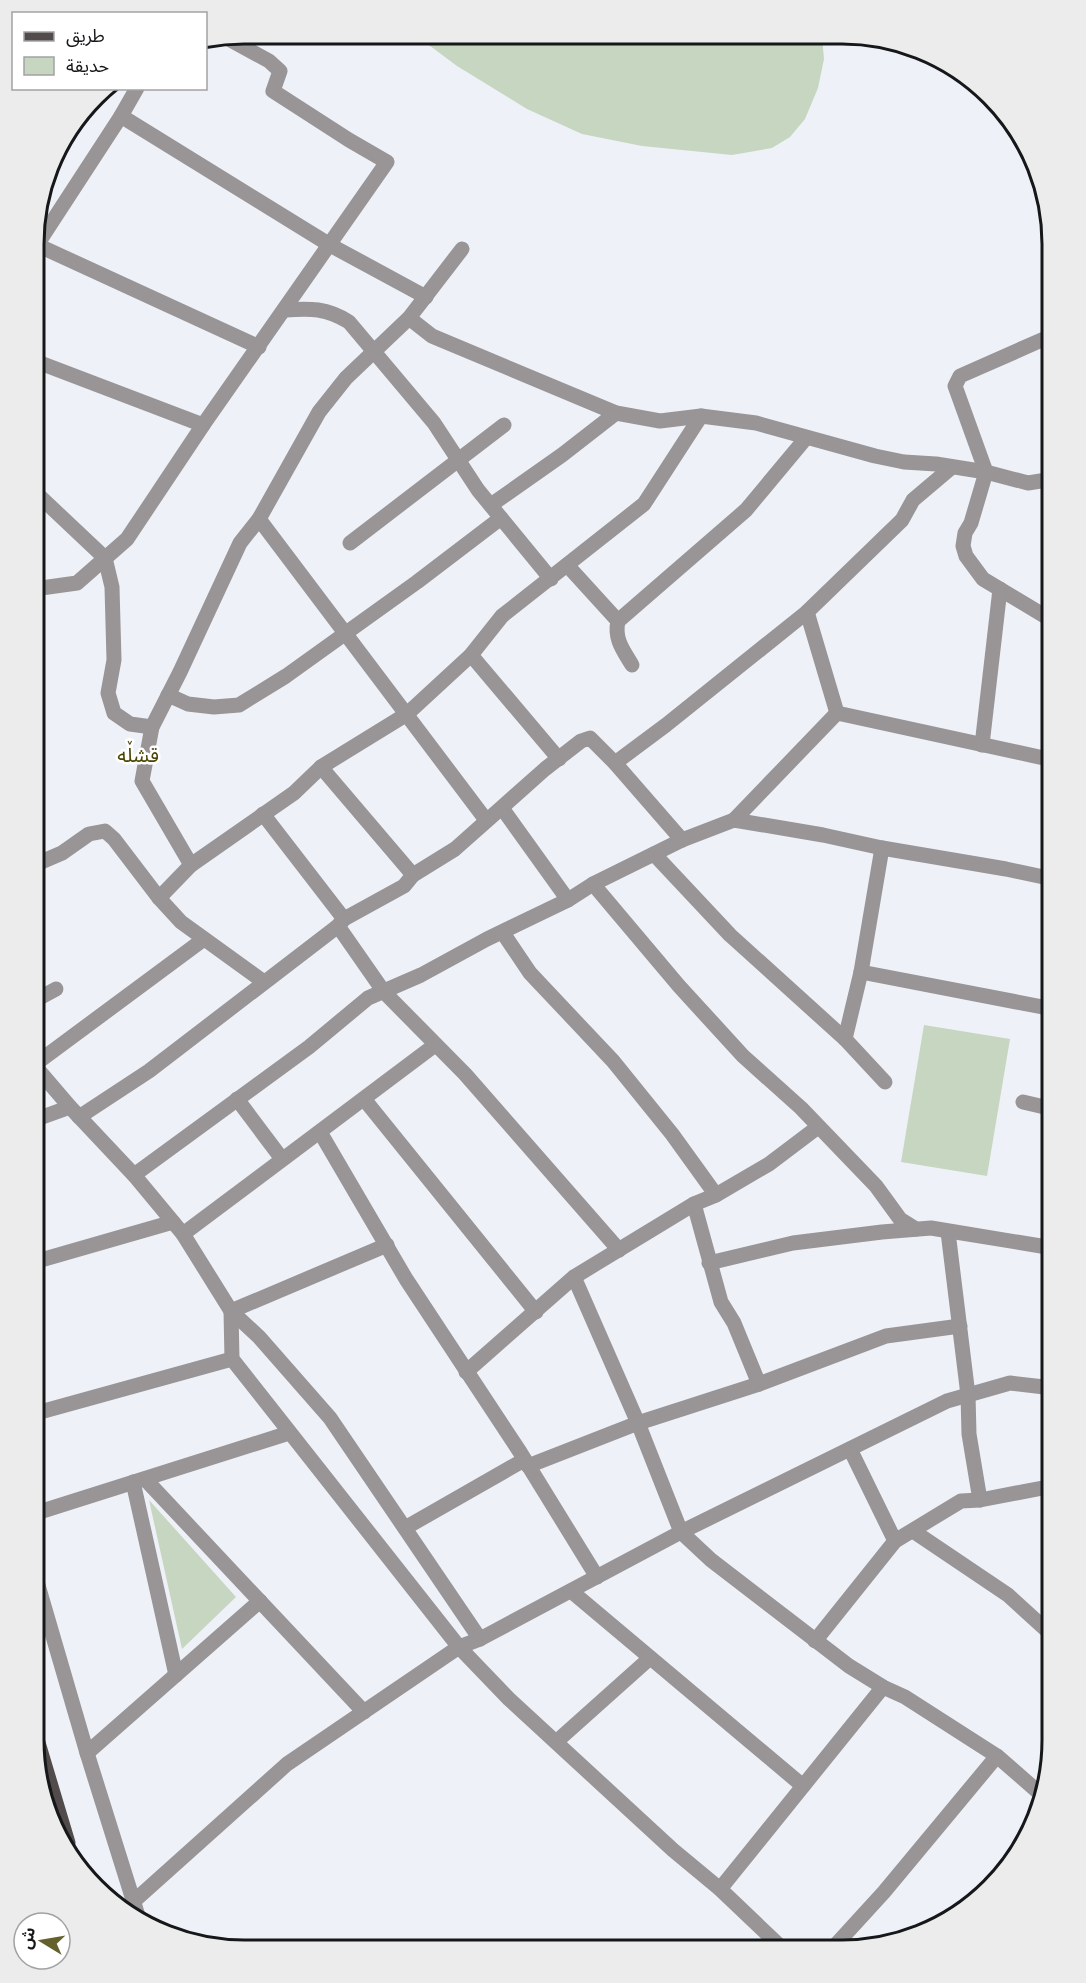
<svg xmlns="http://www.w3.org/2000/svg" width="1086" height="1983" viewBox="0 0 1086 1983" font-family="'Fira Sans Condensed','Noto Sans Arabic',sans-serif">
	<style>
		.green { fill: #c7d6c0 }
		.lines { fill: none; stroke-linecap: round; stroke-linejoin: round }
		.minor { stroke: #999596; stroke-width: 15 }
		.major { stroke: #514b4c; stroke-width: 15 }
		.labels { text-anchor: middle; stroke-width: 5; stroke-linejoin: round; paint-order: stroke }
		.neighbourhood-label { font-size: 20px; fill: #4a4502; stroke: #fff }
		.rim { fill: none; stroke: #151719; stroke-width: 3 }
	</style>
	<rect width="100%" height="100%" fill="#eef2f8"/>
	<g class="green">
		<path d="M 414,34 L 822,37 L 824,59 L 818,88 L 805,119 L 790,137 L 772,148 L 732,155 L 642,146 L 582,134 L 527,109 L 457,66 Z"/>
		<path d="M 924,1025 L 1010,1039 L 987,1176 L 901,1162 Z"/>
		<path d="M 149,1500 L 236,1597 L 182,1649 Z"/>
	</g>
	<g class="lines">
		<g class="minor">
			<path d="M 121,116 L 330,245 L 426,297"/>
			<path d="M 35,244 L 259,347"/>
			<path d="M 35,248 L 121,116 L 137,88"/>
			<path d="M 285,310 C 310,308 327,308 349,322 L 434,423 L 478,490 L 551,579"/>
			<path d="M 409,318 L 432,336 L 616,413 L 660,421 L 701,416 L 756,423 L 875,456 L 904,462 L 936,464 L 986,472 L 1028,483 L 1053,479"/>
			<path d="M 35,361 L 203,425"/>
			<path d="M 34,491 L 105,558 L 112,587 L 114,660 L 108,693 L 114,713 L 130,724 L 152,727"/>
			<path d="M 491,505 L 562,455 L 616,413"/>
			<path d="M 259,519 L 486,820"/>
			<path d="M 350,543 L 504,425"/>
			<path d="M 567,565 L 618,621 C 614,639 623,650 632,665"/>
			<path d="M 34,589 L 77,583 L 127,539 L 203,425 L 387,162 L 349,140 L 273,91 L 280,71 L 269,61 L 225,37"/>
			<path d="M 807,612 L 837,713 L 1053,760"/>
			<path d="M 618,621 L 746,510 L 806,438"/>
			<path d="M 1053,621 L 983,579 L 966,556 L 963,546 L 965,533 L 971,523 L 986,472 L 955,386 L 960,376 L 1053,335"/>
			<path d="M 471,655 L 559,759"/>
			<path d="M 168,695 L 188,704 L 214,707 L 239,705 L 286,676 L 417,582 L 501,518"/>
			<path d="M 982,745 L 1000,589"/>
			<path d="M 615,763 L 666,725 L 807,612 L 902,520 L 913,500 L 952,467"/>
			<path d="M 321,767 L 413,875"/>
			<path d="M 502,808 L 568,900"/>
			<path d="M 263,814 L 344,919"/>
			<path d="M 734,820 L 837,713"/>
			<path d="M 654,854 L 730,935 L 845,1039 L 885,1082"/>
			<path d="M 34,865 L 62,853 L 89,834 L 105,831 L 114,839 L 159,898 L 181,922 L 264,982"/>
			<path d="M 191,865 L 142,781 L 152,727 L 180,672 L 240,543 L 259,519 L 319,412 L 346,378 L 409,318 L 462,249"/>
			<path d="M 593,884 L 679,986 L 743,1056 L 801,1108 L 876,1186 L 900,1219 L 916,1229"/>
			<path d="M 159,898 L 191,865 L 294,793 L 321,767 L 407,714 L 471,655 L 502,616 L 644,504 L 701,416"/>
			<path d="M 338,926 L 384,992 L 465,1074 L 619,1250"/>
			<path d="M 503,933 L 530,973 L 613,1061 L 672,1134 L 716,1195"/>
			<path d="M 861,972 L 1053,1009"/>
			<path d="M 34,1001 L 56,989"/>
			<path d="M 845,1039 L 861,972 L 882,848"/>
			<path d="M 34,1065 L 70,1107 L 134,1175 L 183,1234 L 231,1311 L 259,1337 L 330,1418 L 480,1639"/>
			<path d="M 34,1065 L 204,939"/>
			<path d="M 237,1099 L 282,1159"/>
			<path d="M 364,1099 L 536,1312"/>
			<path d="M 1023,1102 L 1053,1109"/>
			<path d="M 79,1117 L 149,1071 L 338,926 L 344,919 L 404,886 L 413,875 L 455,849 L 545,769 L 581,741 L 590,738 L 615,763 L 682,840"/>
			<path d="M 34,1120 L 70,1107"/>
			<path d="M 320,1132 L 406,1279 L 520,1452 L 597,1577"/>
			<path d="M 134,1175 L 309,1047 L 368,998 L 421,975 L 487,939 L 568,900 L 593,884 L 682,840 L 734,820 L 823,835 L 882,848 L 1006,869 L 1053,879"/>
			<path d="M 694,1204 L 721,1302 L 734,1323 L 759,1384"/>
			<path d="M 948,1232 L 968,1395 L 969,1434 L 980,1500"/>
			<path d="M 183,1234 L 435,1045"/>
			<path d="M 387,1245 L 231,1311 L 232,1359 L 459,1647 L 509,1699 L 673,1850 L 720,1889 L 784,1950"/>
			<path d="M 34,1262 L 173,1222"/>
			<path d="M 709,1263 L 793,1243 L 882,1232 L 931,1228 L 1053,1248"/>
			<path d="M 574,1277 L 638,1423 L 681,1532 L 711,1560 L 849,1666 L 883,1687 L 905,1697 L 997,1756 L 1044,1797"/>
			<path d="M 466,1372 L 574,1277 L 694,1204 L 716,1195 L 769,1164 L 818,1127"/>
			<path d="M 33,1414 L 232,1359"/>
			<path d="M 850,1449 L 895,1541"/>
			<path d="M 528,1466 L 638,1423 L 759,1384 L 886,1336 L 960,1326"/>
			<path d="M 145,1479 L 364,1712"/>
			<path d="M 133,1482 L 176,1675"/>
			<path d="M 33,1514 L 289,1433"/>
			<path d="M 405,1528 L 524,1460"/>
			<path d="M 913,1531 L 1008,1595 L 1053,1636"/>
			<path d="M 33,1568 L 87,1753 L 139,1919"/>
			<path d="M 571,1591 L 803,1786"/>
			<path d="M 815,1641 L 895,1541 L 961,1501 L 980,1500 L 1053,1486"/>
			<path d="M 556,1742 L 650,1658"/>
			<path d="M 87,1753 L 260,1601"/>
			<path d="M 720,1889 L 883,1687"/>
			<path d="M 133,1902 L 287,1764 L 459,1647 L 480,1639 L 681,1532 L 947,1401 L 1010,1383 L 1053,1388"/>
			<path d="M 834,1946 L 860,1947"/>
			<path d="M 831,1950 L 884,1892 L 997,1756"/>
		</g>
		<path class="major" d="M 33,1726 L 68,1843"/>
	</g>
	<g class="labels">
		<g class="neighbourhood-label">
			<text x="138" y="762">قشڵه‌</text>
		</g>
	</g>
	<path d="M0 0H1086V1983H0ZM244 44H842A200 200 0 0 1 1042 244V1740A200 200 0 0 1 842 1940H244A200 200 0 0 1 44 1740V244A200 200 0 0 1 244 44Z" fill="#ececed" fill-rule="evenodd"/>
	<path class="rim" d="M244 44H842A200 200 0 0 1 1042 244V1740A200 200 0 0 1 842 1940H244A200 200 0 0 1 44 1740V244A200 200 0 0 1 244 44Z"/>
	<rect x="12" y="12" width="195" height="78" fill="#ffffff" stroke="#a1a2a3" stroke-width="1.5"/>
	<rect x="24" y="32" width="30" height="9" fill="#514b4c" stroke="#a1a2a3" stroke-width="1.5"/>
	<text x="66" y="42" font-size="18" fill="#151719">طريق</text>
	<rect x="24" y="57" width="30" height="18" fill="#c7d6c0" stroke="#a1a2a3" stroke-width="1.5"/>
	<text x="66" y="72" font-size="18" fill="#151719">حديقة</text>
	<g transform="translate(42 1941) rotate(281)"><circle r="28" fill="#ffffff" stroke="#a1a2a3" stroke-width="1.5"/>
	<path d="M0-4.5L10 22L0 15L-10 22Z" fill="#65612d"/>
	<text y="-9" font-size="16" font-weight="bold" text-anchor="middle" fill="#151719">ش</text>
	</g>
</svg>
